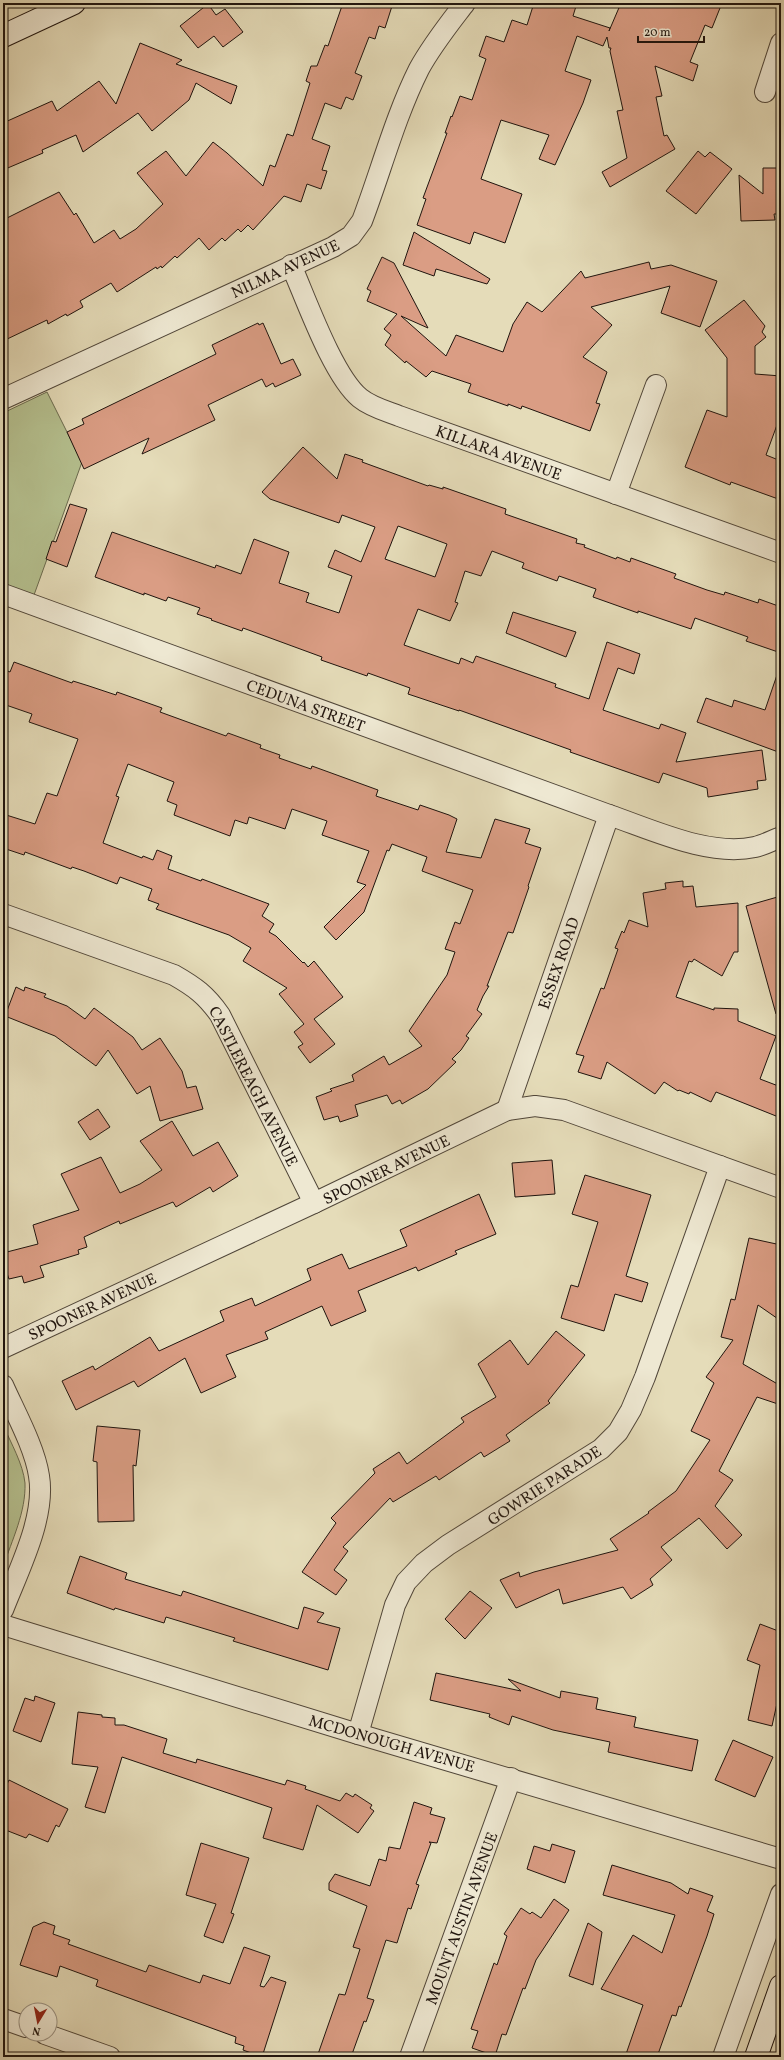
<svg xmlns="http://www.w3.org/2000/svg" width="784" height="2060" viewBox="0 0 784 2060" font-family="Vollkorn,serif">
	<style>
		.green { fill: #b5c08f; stroke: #6a6a4e }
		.building { fill: #da9d84; stroke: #1f140e; fill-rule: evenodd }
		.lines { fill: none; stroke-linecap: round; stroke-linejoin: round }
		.street-casing { stroke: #504639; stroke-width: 22 }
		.secondary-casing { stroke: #1f140e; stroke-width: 24 }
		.street { stroke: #eee8d2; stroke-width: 20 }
		.secondary { stroke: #eee8d2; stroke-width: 22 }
		.labels { text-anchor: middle; stroke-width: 3.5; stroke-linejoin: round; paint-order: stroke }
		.street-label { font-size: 16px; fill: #1f140e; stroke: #eee8d2 }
	</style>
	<rect width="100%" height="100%" fill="#e5dcb9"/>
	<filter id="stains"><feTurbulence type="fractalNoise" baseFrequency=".005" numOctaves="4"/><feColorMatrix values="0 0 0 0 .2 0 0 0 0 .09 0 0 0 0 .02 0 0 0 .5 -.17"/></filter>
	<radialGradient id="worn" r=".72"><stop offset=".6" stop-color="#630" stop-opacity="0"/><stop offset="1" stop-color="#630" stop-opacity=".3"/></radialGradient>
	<g class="green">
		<path d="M 47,392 L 82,462 L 34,595 L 3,584 L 3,413 Z"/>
		<path d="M 3,1425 C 11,1443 23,1464 25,1483 C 26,1512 12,1540 3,1567 Z"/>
	</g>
	<g class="building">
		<path d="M 343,3 L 393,3 L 385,28 L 379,26 L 375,39 L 369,37 L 355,73 L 362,76 L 353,100 L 346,97 L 341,109 L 325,103 L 312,139 L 330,146 L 322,170 L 327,171 L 321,189 L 307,184 L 301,202 L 284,196 L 253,230 L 248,225 L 241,232 L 238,229 L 225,241 L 222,238 L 209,250 L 199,238 L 177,258 L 175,256 L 162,268 L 161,266 L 157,269 L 156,267 L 117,292 L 111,283 L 80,301 L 83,307 L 67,316 L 66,314 L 48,324 L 47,320 L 3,341 L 3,220 L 59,192 L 74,215 L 76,213 L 94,243 L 114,230 L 120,239 L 136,229 L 163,204 L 137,173 L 166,151 L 186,176 L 213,142 L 227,153 L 263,186 L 270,165 L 275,167 L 287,134 L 293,136 L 310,83 L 306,81 L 311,66 L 317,66 L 325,45 L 328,46 Z"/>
		<path d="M 534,3 L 577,3 L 573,16 L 610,28 L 609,31 L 621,3 L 722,3 L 712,28 L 705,25 L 690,62 L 698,65 L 693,81 L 655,66 L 662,96 L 656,97 L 664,136 L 667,135 L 675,149 L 610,187 L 602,172 L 627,158 L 617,111 L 623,110 L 610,51 L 611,48 L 609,48 L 607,37 L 603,46 L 577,36 L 565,71 L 591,80 L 583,103 L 555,165 L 539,159 L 549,135 L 501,120 L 481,179 L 522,194 L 505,243 L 474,232 L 470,244 L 417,225 L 426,199 L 423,198 L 447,133 L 445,133 L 451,116 L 452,117 L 460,96 L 472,100 L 486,59 L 479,56 L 486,36 L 504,42 L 512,20 L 527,25 Z"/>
		<path d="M 208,4 L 216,15 L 225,9 L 243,32 L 223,47 L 214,36 L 198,48 L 180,26 Z"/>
		<path d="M 140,43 L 182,60 L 176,64 L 237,86 L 231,104 L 196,83 L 189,100 L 152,131 L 138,113 L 83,152 L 76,135 L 42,150 L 43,153 L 3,170 L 3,123 L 52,101 L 57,111 L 99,81 L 116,104 Z"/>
		<path d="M 698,151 L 705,157 L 710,152 L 732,169 L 696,214 L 666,191 Z"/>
		<path d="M 763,168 L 781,168 L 781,214 L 774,214 L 775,220 L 741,221 L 739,175 L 763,194 Z"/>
		<path d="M 414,232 L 490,279 L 487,284 L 436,269 L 434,276 L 403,265 Z"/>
		<path d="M 382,257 L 394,263 L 428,328 L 401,316 L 446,356 L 456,335 L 503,352 L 513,324 L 527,302 L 542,312 L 581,271 L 585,278 L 649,262 L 651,269 L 671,265 L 717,281 L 700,327 L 661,313 L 670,286 L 591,307 L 612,325 L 583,357 L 607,372 L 596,403 L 600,404 L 590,431 L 522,406 L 521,409 L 508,404 L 508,406 L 468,392 L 471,384 L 432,371 L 426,377 L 406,361 L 405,363 L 385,345 L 391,335 L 384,329 L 397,314 L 367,301 L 371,291 L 367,289 Z"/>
		<path d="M 744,300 L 765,326 L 762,332 L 766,337 L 755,346 L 755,374 L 781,376 L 781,414 L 766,455 L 781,461 L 781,500 L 731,482 L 730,485 L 685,467 L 707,410 L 727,417 L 727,358 L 705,330 Z"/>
		<path d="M 258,323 L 259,325 L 263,323 L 281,364 L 293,359 L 301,375 L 275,387 L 273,383 L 266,387 L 262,379 L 208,405 L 215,420 L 142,454 L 149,438 L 84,469 L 67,432 L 84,424 L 82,419 L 216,354 L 212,345 Z"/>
		<path d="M 303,447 L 337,479 L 345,454 L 363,460 L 362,462 L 428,486 L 429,485 L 443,489 L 443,487 L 506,509 L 505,514 L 577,539 L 576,543 L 585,545 L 584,547 L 616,559 L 617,557 L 630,562 L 631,558 L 676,574 L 674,578 L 707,590 L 724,595 L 725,592 L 758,603 L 759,599 L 781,607 L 781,653 L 746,641 L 748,637 L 695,618 L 691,629 L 638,611 L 638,613 L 593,597 L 596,589 L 559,576 L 557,581 L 522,568 L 524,563 L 492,551 L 481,576 L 465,571 L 455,602 L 458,603 L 450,621 L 418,609 L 404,645 L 459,664 L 461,658 L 473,663 L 476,656 L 556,684 L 555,687 L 589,699 L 607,642 L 640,654 L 634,674 L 618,668 L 603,710 L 659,729 L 661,724 L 686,733 L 676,762 L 762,750 L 766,780 L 757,781 L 758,789 L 708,797 L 707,788 L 663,773 L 659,783 L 570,752 L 571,750 L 459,710 L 459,711 L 408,694 L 410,688 L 368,673 L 367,676 L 321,660 L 322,657 L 243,628 L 242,631 L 211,620 L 212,619 L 197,614 L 200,608 L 168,597 L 166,601 L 144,593 L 144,595 L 95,577 L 112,532 L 215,568 L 216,565 L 241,574 L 254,539 L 289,552 L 279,583 L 309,593 L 306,602 L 339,613 L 352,576 L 328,567 L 335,550 L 361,562 L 375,527 L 342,515 L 339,523 L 270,499 L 262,492 ZM 398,526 L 447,544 L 435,577 L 385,559 Z"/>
		<path d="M 70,504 L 87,509 L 67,567 L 46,559 L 52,541 L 56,542 Z"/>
		<path d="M 513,612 L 576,632 L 566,657 L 506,633 Z"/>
		<path d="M 14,662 L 72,683 L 73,681 L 89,686 L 116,695 L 117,692 L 162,708 L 160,712 L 226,736 L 228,733 L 261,745 L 260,748 L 280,755 L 279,758 L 311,769 L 312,766 L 378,790 L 376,796 L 418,810 L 420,805 L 449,815 L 457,819 L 446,852 L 481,858 L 495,819 L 530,829 L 525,843 L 541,848 L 528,886 L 529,887 L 513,933 L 508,932 L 487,986 L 489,986 L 483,996 L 477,1010 L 482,1014 L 466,1036 L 469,1038 L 461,1050 L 452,1059 L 456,1062 L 428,1089 L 402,1104 L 400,1100 L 392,1104 L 387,1095 L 355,1105 L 358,1116 L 340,1122 L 338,1116 L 324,1120 L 316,1097 L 332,1091 L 330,1089 L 354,1081 L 352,1075 L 384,1056 L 389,1065 L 422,1046 L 409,1031 L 447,975 L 455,952 L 445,949 L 455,922 L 460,924 L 473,890 L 422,871 L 427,857 L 392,844 L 389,851 L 387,850 L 364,912 L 336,940 L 324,927 L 366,885 L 357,882 L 369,851 L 322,835 L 327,821 L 292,809 L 285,829 L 249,817 L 247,824 L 235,820 L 230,836 L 174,815 L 177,805 L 167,801 L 174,782 L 128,764 L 116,796 L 119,797 L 103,843 L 142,858 L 143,856 L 153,860 L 157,850 L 172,856 L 168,869 L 201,881 L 202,879 L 269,904 L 262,916 L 274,924 L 269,932 L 276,936 L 303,963 L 304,962 L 308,967 L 314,961 L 343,997 L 314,1019 L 335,1044 L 310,1063 L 298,1047 L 303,1044 L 294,1032 L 304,1024 L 279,994 L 287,988 L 243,961 L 251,948 L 229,935 L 156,909 L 159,904 L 148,900 L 152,889 L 120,877 L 117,884 L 84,871 L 72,867 L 71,869 L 25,852 L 24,855 L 3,848 L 3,814 L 35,824 L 47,793 L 57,796 L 78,739 L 29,722 L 32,714 L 3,704 L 3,669 L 10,672 Z"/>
		<path d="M 778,672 L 781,673 L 781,753 L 697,722 L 706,698 L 732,707 L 734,700 L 765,710 Z"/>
		<path d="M 683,881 L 683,887 L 693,886 L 696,907 L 738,903 L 738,952 L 734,952 L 722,976 L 694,959 L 692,962 L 689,961 L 676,997 L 714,1010 L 714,1008 L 738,1009 L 738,1021 L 776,1036 L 760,1079 L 781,1087 L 781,1118 L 716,1092 L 711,1102 L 690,1092 L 689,1094 L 679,1090 L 678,1091 L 664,1082 L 655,1094 L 607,1062 L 601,1079 L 578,1072 L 584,1056 L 576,1054 L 601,988 L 604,989 L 618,949 L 615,948 L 622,931 L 624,933 L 629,920 L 648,927 L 643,893 L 666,889 L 665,883 Z"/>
		<path d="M 781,896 L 781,1013 L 776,1014 L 746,906 Z"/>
		<path d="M 16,987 L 24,991 L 25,987 L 46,994 L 44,997 L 67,1006 L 85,1019 L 94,1008 L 133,1037 L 142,1050 L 160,1038 L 182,1071 L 187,1088 L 196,1086 L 203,1109 L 160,1121 L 150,1086 L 137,1094 L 108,1050 L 96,1066 L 55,1036 L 5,1016 Z"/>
		<path d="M 98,1109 L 110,1127 L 90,1140 L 78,1122 Z"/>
		<path d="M 172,1121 L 193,1156 L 218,1142 L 238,1176 L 213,1192 L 210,1187 L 176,1207 L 173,1202 L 120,1224 L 119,1221 L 84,1237 L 87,1247 L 78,1250 L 79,1254 L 40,1266 L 44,1277 L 24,1283 L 22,1276 L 9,1279 L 3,1262 L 3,1253 L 38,1244 L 33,1225 L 79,1210 L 61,1174 L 101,1157 L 120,1193 L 140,1184 L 162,1170 L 140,1141 Z"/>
		<path d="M 552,1160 L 555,1194 L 515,1197 L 512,1163 Z"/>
		<path d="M 585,1175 L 651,1195 L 626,1276 L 648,1283 L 642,1302 L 615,1294 L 604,1331 L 561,1318 L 571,1285 L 578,1287 L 598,1222 L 572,1214 Z"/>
		<path d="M 479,1194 L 496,1234 L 455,1251 L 457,1254 L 418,1271 L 416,1267 L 358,1291 L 366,1311 L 331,1326 L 322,1306 L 265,1332 L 268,1339 L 226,1355 L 236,1377 L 201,1393 L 185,1358 L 138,1387 L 134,1381 L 76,1410 L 62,1381 L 93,1366 L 95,1370 L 150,1337 L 159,1351 L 224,1321 L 220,1311 L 252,1298 L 255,1306 L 311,1280 L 307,1269 L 342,1254 L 349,1269 L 407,1246 L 400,1230 Z"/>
		<path d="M 749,1238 L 781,1245 L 781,1321 L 758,1305 L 743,1364 L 781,1386 L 781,1405 L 757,1397 L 719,1471 L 733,1480 L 715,1506 L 742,1535 L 727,1549 L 699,1518 L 661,1547 L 672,1560 L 650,1579 L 653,1585 L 631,1599 L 623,1587 L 563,1604 L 559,1589 L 516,1608 L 500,1580 L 519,1572 L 520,1577 L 534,1572 L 618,1550 L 610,1539 L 649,1513 L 648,1512 L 676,1491 L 710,1440 L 691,1431 L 714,1383 L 706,1377 L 733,1340 L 721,1337 L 731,1299 L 735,1300 Z"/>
		<path d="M 556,1331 L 585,1355 L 548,1401 L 550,1403 L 506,1435 L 510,1441 L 484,1457 L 481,1452 L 439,1480 L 436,1476 L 393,1502 L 390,1498 L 343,1547 L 348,1551 L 334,1570 L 347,1580 L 336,1595 L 302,1572 L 336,1523 L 331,1518 L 375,1473 L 373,1469 L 399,1452 L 407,1464 L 464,1422 L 461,1418 L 496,1397 L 478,1364 L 510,1340 L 528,1365 Z"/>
		<path d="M 97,1426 L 140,1430 L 136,1466 L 133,1465 L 134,1521 L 98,1522 L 97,1462 L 93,1461 Z"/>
		<path d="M 80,1556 L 127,1573 L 125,1579 L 181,1596 L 183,1591 L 298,1629 L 304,1607 L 324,1613 L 317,1622 L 340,1628 L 328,1670 L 233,1641 L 235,1638 L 166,1617 L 164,1623 L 115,1608 L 114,1610 L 67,1593 Z"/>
		<path d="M 470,1591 L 492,1608 L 465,1639 L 445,1619 Z"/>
		<path d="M 760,1624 L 781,1632 L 781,1685 L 772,1726 L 748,1720 L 760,1665 L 747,1660 Z"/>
		<path d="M 436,1673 L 521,1691 L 508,1679 L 560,1698 L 561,1691 L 598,1698 L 596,1709 L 636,1717 L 634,1727 L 698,1740 L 692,1771 L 608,1752 L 610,1742 L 553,1730 L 512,1716 L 509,1725 L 489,1717 L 490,1714 L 430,1700 Z"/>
		<path d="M 35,1696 L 55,1703 L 41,1742 L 13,1731 L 25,1698 L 34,1701 Z"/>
		<path d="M 78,1712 L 102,1715 L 102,1717 L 115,1718 L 115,1725 L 124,1725 L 167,1739 L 163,1753 L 196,1763 L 197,1759 L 285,1785 L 287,1780 L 306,1786 L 305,1789 L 340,1801 L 346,1793 L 353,1797 L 355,1794 L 372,1805 L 370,1808 L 374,1811 L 358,1833 L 317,1805 L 303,1850 L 263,1838 L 272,1808 L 122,1757 L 105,1813 L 85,1807 L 98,1767 L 72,1764 Z"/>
		<path d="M 733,1740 L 773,1757 L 755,1797 L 715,1780 Z"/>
		<path d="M 9,1780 L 68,1809 L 59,1827 L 56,1825 L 48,1842 L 29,1834 L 26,1838 L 3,1829 L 3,1792 Z"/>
		<path d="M 414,1802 L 432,1808 L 430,1814 L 445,1818 L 437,1843 L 429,1842 L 431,1843 L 416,1884 L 419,1885 L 411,1909 L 408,1908 L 397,1943 L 386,1940 L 367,1998 L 374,2000 L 366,2022 L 364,2021 L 351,2057 L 317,2057 L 339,1994 L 345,1995 L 360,1949 L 353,1947 L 367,1906 L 329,1890 L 329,1883 L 335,1874 L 370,1886 L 379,1859 L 386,1861 L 389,1847 L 400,1849 Z"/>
		<path d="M 201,1843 L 249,1858 L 231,1913 L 234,1914 L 223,1943 L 204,1936 L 216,1904 L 186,1895 Z"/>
		<path d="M 552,1844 L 575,1851 L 565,1883 L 527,1869 L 534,1846 L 550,1851 Z"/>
		<path d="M 612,1865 L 671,1883 L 688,1894 L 690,1888 L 713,1896 L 707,1911 L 714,1914 L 707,1936 L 681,2007 L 679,2006 L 676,2016 L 672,2015 L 657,2057 L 625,2057 L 643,2005 L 601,1989 L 633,1935 L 662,1953 L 675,1915 L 603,1895 Z"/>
		<path d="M 554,1899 L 569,1910 L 536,1960 L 525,1989 L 523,1988 L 506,2035 L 502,2034 L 495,2056 L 472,2048 L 478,2031 L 471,2029 L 494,1963 L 497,1965 L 507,1936 L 504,1934 L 521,1908 L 530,1914 L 532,1912 L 541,1918 Z"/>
		<path d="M 44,1922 L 55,1926 L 53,1934 L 70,1940 L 68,1944 L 146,1972 L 149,1965 L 200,1983 L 203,1975 L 230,1984 L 244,1947 L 270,1956 L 260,1986 L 264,1987 L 271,1977 L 286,1982 L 262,2057 L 243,2050 L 244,2046 L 235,2043 L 236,2037 L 96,1986 L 98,1980 L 60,1966 L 57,1977 L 20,1965 L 33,1927 Z"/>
		<path d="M 588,1923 L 602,1932 L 593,1985 L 569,1976 Z"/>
	</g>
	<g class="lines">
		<g class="street-casing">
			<g id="street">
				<path d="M 765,92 L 781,43"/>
				<path d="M 291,265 C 306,299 333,376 360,398 C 371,407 386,411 399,416 L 781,553"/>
				<path d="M 3,399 L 333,247 L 351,236 L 362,221 C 381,171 395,117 419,69 C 432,45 449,24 465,3"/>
				<path d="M 616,494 L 656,385"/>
				<path d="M 3,594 L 609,815 C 653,830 709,857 755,847 C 764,845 773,840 781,837"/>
				<path d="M 3,914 L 174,975 C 195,987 206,995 220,1015 L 314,1203"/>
				<path d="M 507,1110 L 609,815"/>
				<path d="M 3,1348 L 314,1203 L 507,1110 L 535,1106 L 564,1110 L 781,1188"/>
				<path d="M 3,1385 C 15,1412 35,1448 39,1476 C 46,1518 18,1571 3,1610"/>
				<path d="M 3,1625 L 358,1734 L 781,1859"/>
				<path d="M 358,1734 L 395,1605 L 406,1582 L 424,1563 L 448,1545 L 601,1449 L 618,1432 L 631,1410 L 645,1377 L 720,1166"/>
				<path d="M 3,2019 L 26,2027"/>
				<path d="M 45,2034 L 110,2057"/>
				<path d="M 410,2057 L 511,1778"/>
				<path d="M 723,2057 L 781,1894"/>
			</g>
		</g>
		<g class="secondary-casing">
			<g id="secondary">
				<path d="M 3,36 L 74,3"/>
				<path d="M 756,2057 L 781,1986"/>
			</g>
		</g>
		<use href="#street" class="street"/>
		<use href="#secondary" class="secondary"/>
	</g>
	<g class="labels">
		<g class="street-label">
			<text transform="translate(285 268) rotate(-25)" y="6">NILMA AVENUE</text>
			<text transform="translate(499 452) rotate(20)" y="6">KILLARA AVENUE</text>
			<text transform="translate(306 705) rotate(20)" y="6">CEDUNA STREET</text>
			<text transform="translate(558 963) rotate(-71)" y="6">ESSEX ROAD</text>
			<text transform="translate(254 1086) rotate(63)" y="6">CASTLEREAGH AVENUE</text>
			<text transform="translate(386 1169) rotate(-26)" y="6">SPOONER AVENUE</text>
			<text transform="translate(92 1306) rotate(-25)" y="6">SPOONER AVENUE</text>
			<text transform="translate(544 1485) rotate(-33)" y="6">GOWRIE PARADE</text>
			<text transform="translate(392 1743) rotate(16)" y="6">MCDONOUGH AVENUE</text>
			<text transform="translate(461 1918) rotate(-70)" y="6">MOUNT AUSTIN AVENUE</text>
		</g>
	</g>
	<rect width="784" height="2060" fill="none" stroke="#e5dcb9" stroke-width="16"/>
	<rect x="4" y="4" width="776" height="2052" fill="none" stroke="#1f140e" stroke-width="2"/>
	<rect x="8" y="8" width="768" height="2044" fill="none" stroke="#1f140e"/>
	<g transform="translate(38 2022) rotate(190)"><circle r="19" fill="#eee8d2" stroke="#9b9384"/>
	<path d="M0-3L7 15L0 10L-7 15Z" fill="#8f2418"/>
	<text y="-6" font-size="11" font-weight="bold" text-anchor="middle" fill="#1f140e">N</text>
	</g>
	<path d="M638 36v6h66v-6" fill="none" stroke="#1f140e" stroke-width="2"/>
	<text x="644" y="36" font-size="12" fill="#1f140e" stroke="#eee8d2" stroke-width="3" paint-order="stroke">20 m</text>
	<rect width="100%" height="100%" filter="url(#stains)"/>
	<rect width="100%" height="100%" fill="url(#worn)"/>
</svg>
